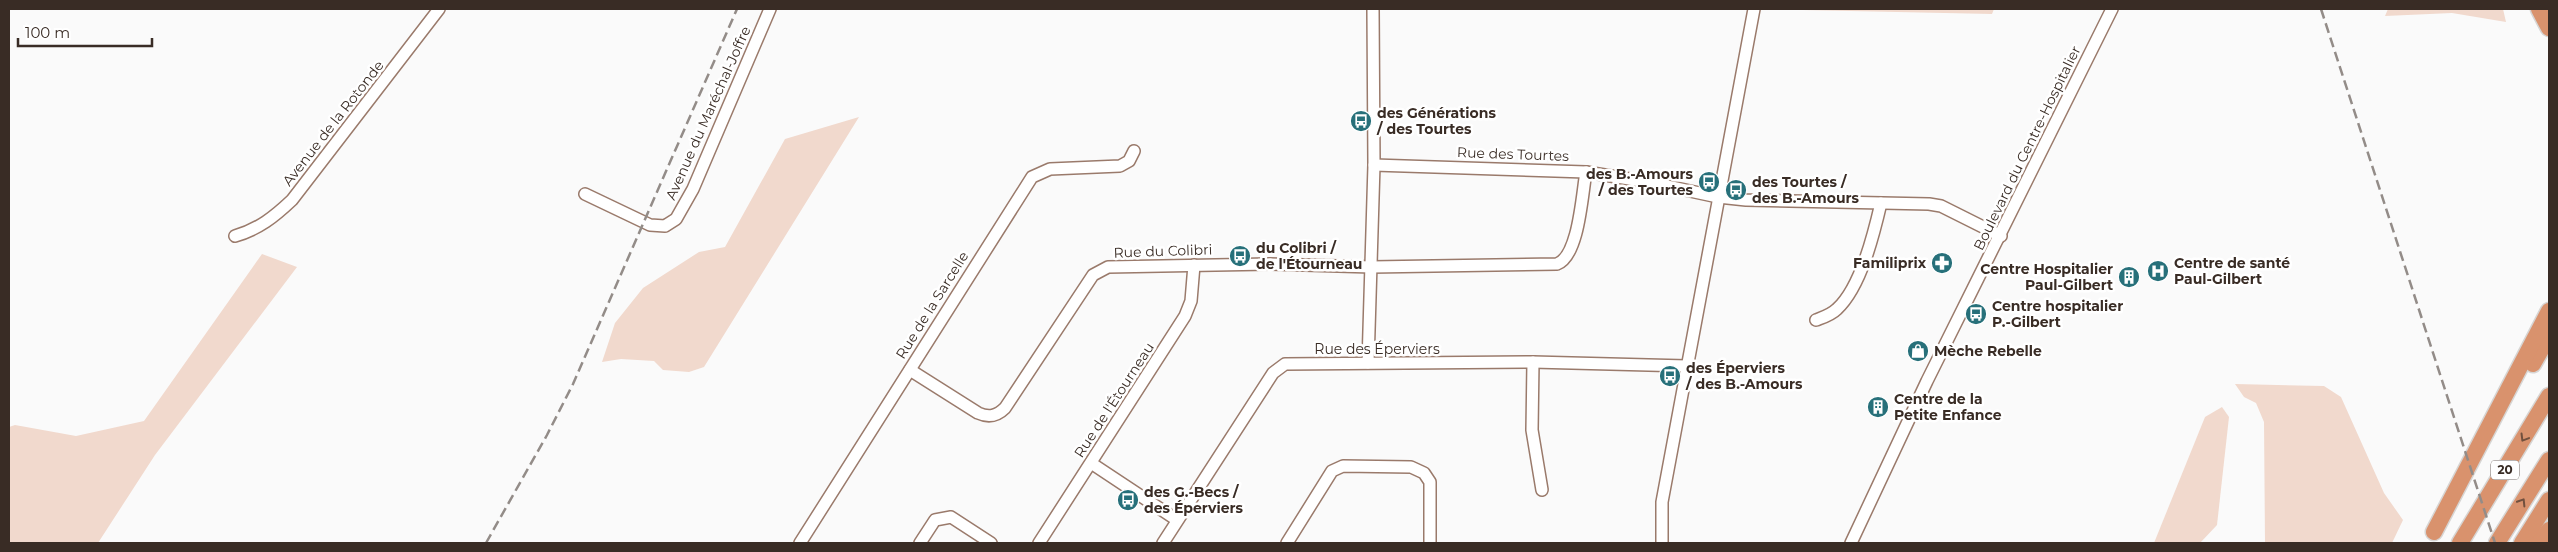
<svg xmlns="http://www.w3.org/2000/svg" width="2558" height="552" viewBox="0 0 2558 552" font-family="Montserrat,sans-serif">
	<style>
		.green { fill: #f1d9cd }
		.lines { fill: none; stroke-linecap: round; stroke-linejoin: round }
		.minor-casing { stroke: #9a7a6b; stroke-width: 14 }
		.highway-casing { stroke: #d7d5d3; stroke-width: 19 }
		.minor { stroke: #fff; stroke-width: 11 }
		.highway { stroke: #d9926d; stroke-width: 16 }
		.rail { stroke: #938c88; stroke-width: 2.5; stroke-dasharray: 10 5; stroke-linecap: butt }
		.oneway { stroke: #71503e }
		.labels { text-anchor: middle; stroke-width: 5; stroke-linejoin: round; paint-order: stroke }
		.shield { fill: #fff; stroke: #746b66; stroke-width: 1 }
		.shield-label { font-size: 12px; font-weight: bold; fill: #392c25 }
		.street-label { font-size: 14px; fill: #392c25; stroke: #fff }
		.poi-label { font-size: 14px; font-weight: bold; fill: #392c25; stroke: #fff; text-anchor: start }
	</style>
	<rect width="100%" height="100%" fill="#fafafa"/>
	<g class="green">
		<path d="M 1754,9 L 1994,9 L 1992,14 Z"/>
		<path d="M 2388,9 L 2503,9 L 2506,22 L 2452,13 L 2385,16 Z"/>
		<path d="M 859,117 L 704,367 L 689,372 L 663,370 L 654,361 L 621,359 L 602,362 L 615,323 L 643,288 L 699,252 L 725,247 L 785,139 Z"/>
		<path d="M 262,254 L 297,267 L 155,455 L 98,543 L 9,543 L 9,427 L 15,425 L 76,436 L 144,421 Z"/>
		<path d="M 2235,384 L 2324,386 L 2341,397 L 2384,493 L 2403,520 L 2392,543 L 2265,543 L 2264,422 L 2256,403 L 2244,397 Z"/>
		<path d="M 2222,407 L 2229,417 L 2217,525 L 2200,543 L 2154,543 L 2205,417 Z"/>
	</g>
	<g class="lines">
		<g class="minor-casing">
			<g id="minor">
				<path d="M 1374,165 L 1586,172 L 1648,182 L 1718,197 L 1746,200 L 1929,204 L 1941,206 L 2001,236"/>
				<path d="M 585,194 L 650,225 L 665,226 L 676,219 L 693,189 L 770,9"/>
				<path d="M 235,236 C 259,229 274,217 292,200 L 439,9"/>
				<path d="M 1816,320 C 1824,317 1831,315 1837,309 C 1861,287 1874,233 1881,203"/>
				<path d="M 1533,362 L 1532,430 L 1542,490"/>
				<path d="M 1368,363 L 1374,165 L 1373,9"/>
				<path d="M 910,370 L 978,413 C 989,418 997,416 1005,408 L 1093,275 L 1108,267 L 1269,264 L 1372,267 L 1557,264 C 1579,256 1582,194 1586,172"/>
				<path d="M 1091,463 L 1177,520"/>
				<path d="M 800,543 L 1032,177 L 1050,169 L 1120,166 L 1129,161 L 1134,151"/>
				<path d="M 920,543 L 935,520 L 951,517 L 991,543"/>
				<path d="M 1039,543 L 1185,316 L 1191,301 L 1194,265"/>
				<path d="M 1163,543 L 1273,373 L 1285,364 L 1533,362 L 1687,366"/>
				<path d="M 1287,543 L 1332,471 L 1343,466 L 1411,467 L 1424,473 L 1430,482 L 1430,543"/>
				<path d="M 1662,543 L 1662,502 L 1754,9"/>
				<path d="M 1851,543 L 1927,381 L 2112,9"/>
			</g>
		</g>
		<g class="highway-casing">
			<g id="highway">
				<path d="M 2539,9 L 2549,28"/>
				<path d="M 2533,364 L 2549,336"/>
				<path d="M 2434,532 L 2549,311"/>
				<path d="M 2460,543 L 2549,396"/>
				<path d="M 2497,543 L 2549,460"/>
				<path d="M 2522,543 L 2549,500"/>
				<path d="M 2539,543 L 2549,530"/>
			</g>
		</g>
		<use href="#minor" class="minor"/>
		<use href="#highway" class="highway"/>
		<g class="rail">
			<path d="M 2321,9 L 2495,543"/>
			<path d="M 486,543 L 547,435 L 573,384 L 737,9"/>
		</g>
	</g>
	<defs><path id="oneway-chevron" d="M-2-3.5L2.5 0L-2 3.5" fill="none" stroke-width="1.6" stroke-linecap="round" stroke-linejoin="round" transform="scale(1.25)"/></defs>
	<g class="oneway">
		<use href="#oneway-chevron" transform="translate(2524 438) rotate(121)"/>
		<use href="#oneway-chevron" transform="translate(2522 502) rotate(-58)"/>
	</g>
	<defs>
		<g id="bus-disc" transform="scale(1.125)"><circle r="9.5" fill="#27707a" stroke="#fff"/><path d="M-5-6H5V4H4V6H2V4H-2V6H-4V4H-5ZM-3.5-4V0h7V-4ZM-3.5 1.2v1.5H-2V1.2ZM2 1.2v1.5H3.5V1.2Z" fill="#fff"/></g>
		<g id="pharmacy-disc" transform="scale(1.125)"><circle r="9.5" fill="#27707a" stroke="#fff"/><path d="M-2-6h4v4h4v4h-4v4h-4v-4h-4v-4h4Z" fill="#fff"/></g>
		<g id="hospital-disc" transform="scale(1.125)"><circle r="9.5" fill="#27707a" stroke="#fff"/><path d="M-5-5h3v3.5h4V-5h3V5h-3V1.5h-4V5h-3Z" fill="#fff"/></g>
		<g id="building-disc" transform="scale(1.125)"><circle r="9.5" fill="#27707a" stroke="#fff"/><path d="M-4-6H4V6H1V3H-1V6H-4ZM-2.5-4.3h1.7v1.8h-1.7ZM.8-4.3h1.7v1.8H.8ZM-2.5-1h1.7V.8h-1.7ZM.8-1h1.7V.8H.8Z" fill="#fff"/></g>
		<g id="shop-disc" transform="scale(1.125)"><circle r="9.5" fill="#27707a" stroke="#fff"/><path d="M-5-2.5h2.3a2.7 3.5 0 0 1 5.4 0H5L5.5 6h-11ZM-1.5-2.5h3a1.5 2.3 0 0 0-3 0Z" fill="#fff"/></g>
	</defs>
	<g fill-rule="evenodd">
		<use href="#bus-disc" x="1361" y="121"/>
		<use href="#bus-disc" x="1709" y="182"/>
		<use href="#bus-disc" x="1736" y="190"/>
		<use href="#bus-disc" x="1240" y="256"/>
		<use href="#pharmacy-disc" x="1942" y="263"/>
		<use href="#hospital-disc" x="2158" y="271"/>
		<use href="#building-disc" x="2129" y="277"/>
		<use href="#bus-disc" x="1976" y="314"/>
		<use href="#shop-disc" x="1918" y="351"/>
		<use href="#bus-disc" x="1670" y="376"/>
		<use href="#building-disc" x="1878" y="407"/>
		<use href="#bus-disc" x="1128" y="500"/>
	</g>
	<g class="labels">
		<rect class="shield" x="2491" y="460.5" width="28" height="19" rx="4"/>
		<g class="shield-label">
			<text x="2505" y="474">20</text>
		</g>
		<g class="street-label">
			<text transform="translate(708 113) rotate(-66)" y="5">Avenue du Maréchal-Joffre</text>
			<text transform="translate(333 123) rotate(-52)" y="5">Avenue de la Rotonde</text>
			<text transform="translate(2027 148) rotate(-64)" y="5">Boulevard du Centre-Hospitalier</text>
			<text transform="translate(1513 154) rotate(2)" y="5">Rue des Tourtes</text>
			<text transform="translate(1163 251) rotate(-2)" y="5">Rue du Colibri</text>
			<text transform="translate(932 305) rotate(-58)" y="5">Rue de la Sarcelle</text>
			<text x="1377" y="354">Rue des Éperviers</text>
			<text transform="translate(1114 400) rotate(-57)" y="5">Rue de l'Étourneau</text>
		</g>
		<g class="poi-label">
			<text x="1377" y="118">des Générations<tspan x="1377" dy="16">/ des Tourtes</tspan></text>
			<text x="1693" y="179" text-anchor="end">des B.-Amours<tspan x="1693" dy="16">/ des Tourtes</tspan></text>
			<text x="1752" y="187">des Tourtes /<tspan x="1752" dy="16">des B.-Amours</tspan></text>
			<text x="1256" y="253">du Colibri /<tspan x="1256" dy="16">de l'Étourneau</tspan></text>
			<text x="1926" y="268" text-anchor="end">Familiprix</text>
			<text x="2174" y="268">Centre de santé<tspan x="2174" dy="16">Paul-Gilbert</tspan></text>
			<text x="2113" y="274" text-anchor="end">Centre Hospitalier<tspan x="2113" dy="16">Paul-Gilbert</tspan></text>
			<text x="1992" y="311">Centre hospitalier<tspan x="1992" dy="16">P.-Gilbert</tspan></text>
			<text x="1934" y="356">Mèche Rebelle</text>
			<text x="1686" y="373">des Éperviers<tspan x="1686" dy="16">/ des B.-Amours</tspan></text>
			<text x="1894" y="404">Centre de la<tspan x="1894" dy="16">Petite Enfance</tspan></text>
			<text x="1144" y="497">des G.-Becs /<tspan x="1144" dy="16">des Éperviers</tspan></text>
		</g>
	</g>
	<rect width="2558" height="552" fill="none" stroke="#392c25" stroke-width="20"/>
	<path d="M18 38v8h134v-8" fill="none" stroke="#392c25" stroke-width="2.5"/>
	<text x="25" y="38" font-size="15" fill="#392c25" stroke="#ffffff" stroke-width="4" paint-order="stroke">100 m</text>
</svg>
